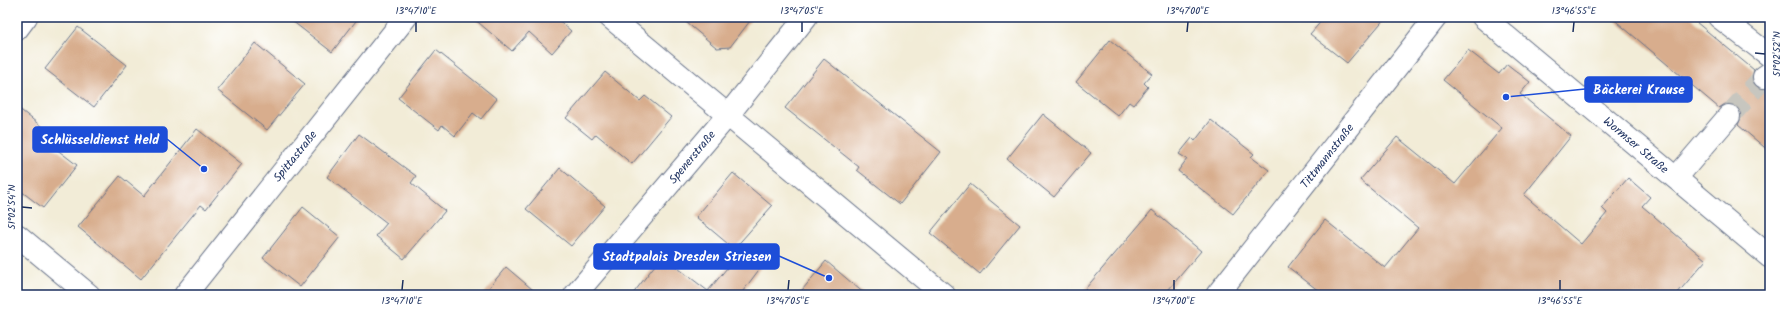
<svg xmlns="http://www.w3.org/2000/svg" width="1787" height="312" viewBox="0 0 1787 312" font-family="Kalam,sans-serif">
	<style>
		.building { fill: #d8ad8d }
		.lines { fill: none; stroke-linecap: round; stroke-linejoin: round }
		.minor-tunnel { stroke: #c7c6bf; stroke-width: 22; stroke-dasharray: 22 11; stroke-linecap: butt }
		.minor-casing { stroke: #667188; stroke-width: 24 }
		.minor { stroke: #fff; stroke-width: 22 }
		.ticks { fill: none; stroke: #1b2f5e; stroke-width: 1.5 }
		.labels { text-anchor: middle; stroke-width: 3.5; stroke-linejoin: round; paint-order: stroke }
		.street-label { font-size: 12px; fill: #1b2f5e; stroke: #fff }
		.leader { fill: none; stroke: #1d4ed8; stroke-width: 1.5 }
		.callout-dot { fill: #1d4ed8; stroke: #fff; stroke-width: 1.5 }
		.callout { fill: #1d4ed8; stroke: #1d4ed8; stroke-width: 1.5 }
		.callout-label { font-size: 13px; text-anchor: middle; font-weight: bold; fill: #fff }
		.neatline { fill: none; stroke: #1b2f5e; stroke-width: 1.5 }
		.ticks-label { font-size: 10px; text-anchor: middle; fill: #1b2f5e }
	</style>
	<rect width="100%" height="100%" fill="#fff"/>
	<filter id="ink" filterUnits="userSpaceOnUse"><feTurbulence type="fractalNoise" baseFrequency=".025" numOctaves="2"/><feDisplacementMap in="SourceGraphic" scale="8" xChannelSelector="R" yChannelSelector="G"/><feConvolveMatrix kernelMatrix="1 2 1 2 8 2 1 2 1" color-interpolation-filters="sRGB"/></filter>
	<filter id="wash" filterUnits="userSpaceOnUse"><feTurbulence type="fractalNoise" baseFrequency=".012" numOctaves="4" result="noise"/><feDisplacementMap in="SourceGraphic" scale="16" xChannelSelector="R" yChannelSelector="G"/><feGaussianBlur stdDeviation="0.9" result="paint"/><feColorMatrix in="noise" values="0 0 0 0 0 0 0 0 0 0 0 0 0 0 0 0 0 1.4 0 .05"/><feComposite in="paint" operator="in"/></filter>
	<g filter="url(#wash)">
		<rect width="100%" height="100%" fill="#f2ecd7"/>
		<g id="blocks">
			<g class="building">
				<path d="M 287,17 L 359,17 L 332,52 Z"/>
				<path d="M 472,17 L 555,17 L 571,31 L 552,53 L 529,32 L 512,51 Z"/>
				<path d="M 680,17 L 753,17 L 730,47 L 717,48 Z"/>
				<path d="M 1325,17 L 1386,17 L 1347,63 L 1310,34 Z"/>
				<path d="M 1611,17 L 1690,17 L 1754,70 L 1752,77 L 1754,84 L 1759,88 L 1764,89 L 1770,88 L 1770,152 L 1738,125 L 1741,118 L 1741,111 L 1737,106 L 1732,104 L 1725,104 L 1719,108 Z"/>
				<path d="M 78,27 L 127,65 L 94,107 L 45,69 Z"/>
				<path d="M 1110,40 L 1152,74 L 1144,83 L 1148,87 L 1133,105 L 1129,102 L 1118,116 L 1076,82 Z"/>
				<path d="M 255,43 L 305,84 L 267,130 L 217,90 Z"/>
				<path d="M 436,50 L 497,99 L 481,119 L 473,113 L 455,136 L 442,125 L 439,130 L 398,98 Z"/>
				<path d="M 1468,50 L 1499,74 L 1507,64 L 1530,82 L 1520,94 L 1571,136 L 1524,195 L 1581,244 L 1607,213 L 1602,208 L 1628,178 L 1650,197 L 1642,206 L 1706,260 L 1676,295 L 1324,295 L 1288,267 L 1325,220 L 1385,268 L 1418,228 L 1360,180 L 1397,137 L 1455,184 L 1502,128 L 1443,80 Z"/>
				<path d="M 824,59 L 941,152 L 900,204 L 857,170 L 859,167 L 785,108 Z"/>
				<path d="M 605,72 L 640,101 L 645,96 L 671,117 L 632,164 L 596,134 L 592,139 L 566,118 Z"/>
				<path d="M 17,107 L 57,139 L 51,145 L 77,165 L 43,208 L 17,188 Z"/>
				<path d="M 1043,114 L 1091,153 L 1054,197 L 1007,159 Z"/>
				<path d="M 1211,120 L 1254,154 L 1251,157 L 1269,170 L 1233,214 L 1178,171 L 1187,159 L 1179,154 L 1192,138 L 1195,141 Z"/>
				<path d="M 197,129 L 242,164 L 206,209 L 201,205 L 141,279 L 78,227 L 120,176 L 144,196 Z"/>
				<path d="M 359,134 L 416,176 L 411,183 L 445,211 L 404,259 L 376,236 L 387,223 L 327,177 Z"/>
				<path d="M 560,168 L 605,206 L 571,246 L 526,209 Z"/>
				<path d="M 733,173 L 772,206 L 734,249 L 696,217 Z"/>
				<path d="M 970,184 L 1020,225 L 980,274 L 930,233 Z"/>
				<path d="M 303,207 L 340,237 L 300,287 L 263,258 Z"/>
				<path d="M 1152,210 L 1201,251 L 1164,295 L 1080,295 Z"/>
				<path d="M 741,251 L 761,267 L 740,295 L 632,295 L 662,256 L 708,291 Z"/>
				<path d="M 826,261 L 866,295 L 798,295 Z"/>
				<path d="M 506,267 L 539,295 L 483,295 Z"/>
			</g>
		</g>
	</g>
	<g filter="url(#ink)">
		<use href="#blocks" fill-opacity="0" stroke="#667188" stroke-width="1"/>
		<g class="lines">
			<path class="minor-tunnel" d="M 1729,116 L 1764,77"/>
			<g class="minor-casing">
				<g id="minor">
					<path d="M 610,17 L 944,295"/>
					<path d="M 1483,17 L 1770,257"/>
					<path d="M 1719,17 L 1770,56"/>
					<path d="M 17,29 L 26,17"/>
					<path d="M 1764,77 L 1770,73"/>
					<path d="M 1676,178 L 1729,116"/>
					<path d="M 17,235 L 89,295"/>
					<path d="M 185,295 L 406,17"/>
					<path d="M 575,295 L 728,115 L 806,17"/>
					<path d="M 1217,295 L 1436,17"/>
				</g>
			</g>
			<use href="#minor" class="minor"/>
		</g>
	</g>
	<path class="ticks" d="M 416,32 L 416,22M 802,32 L 802,22M 1187,32 L 1188,22M 1573,32 L 1574,22M 1755,53 L 1765,54M 22,207 L 32,208M 402,290 L 403,280M 788,290 L 789,280M 1174,290 L 1174,280M 1560,290 L 1560,280"/>
	<g class="labels">
		<g class="street-label">
			<text transform="translate(1636 145) rotate(40)" y="4">Wormser Straße</text>
			<text transform="translate(295 156) rotate(-51)" y="4">Spittastraße</text>
			<text transform="translate(1327 156) rotate(-52)" y="4">Tittmannstraße</text>
			<text transform="translate(692 157) rotate(-50)" y="4">Spenerstraße</text>
		</g>
	</g>
	<path class="leader" d="M1506 97L1585 89M204 169L167 139M829 278L779 256"/>
	<g class="callout-dot">
		<circle cx="1506" cy="97" r="4"/>
		<circle cx="204" cy="169" r="4"/>
		<circle cx="829" cy="278" r="4"/>
	</g>
	<g class="callout">
		<rect x="1585" y="77" width="107" height="25" rx="4"/>
		<rect x="33" y="127" width="134" height="25" rx="4"/>
		<rect x="594" y="244" width="185" height="25" rx="4"/>
	</g>
	<g class="callout-label">
		<text x="1639" y="94">Bäckerei Krause</text>
		<text x="100" y="144">Schlüsseldienst Held</text>
		<text x="687" y="261">Stadtpalais Dresden Striesen</text>
	</g>
	<rect width="1787" height="312" fill="none" stroke="#fff" stroke-width="44"/>
	<rect x="22" y="22" width="1743" height="268" class="neatline"/>
	<g class="ticks-label">
		<text x="416" y="14">13°47'10"E</text>
		<text x="802" y="14">13°47'05"E</text>
		<text x="1188" y="14">13°47'00"E</text>
		<text x="1574" y="14">13°46'55"E</text>
		<text transform="translate(1776 54) rotate(-90)" y="4">51°02'52"N</text>
		<text transform="translate(11 207) rotate(-90)" y="4">51°02'54"N</text>
		<text x="402" y="304">13°47'10"E</text>
		<text x="788" y="304">13°47'05"E</text>
		<text x="1174" y="304">13°47'00"E</text>
		<text x="1560" y="304">13°46'55"E</text>
	</g>
</svg>
